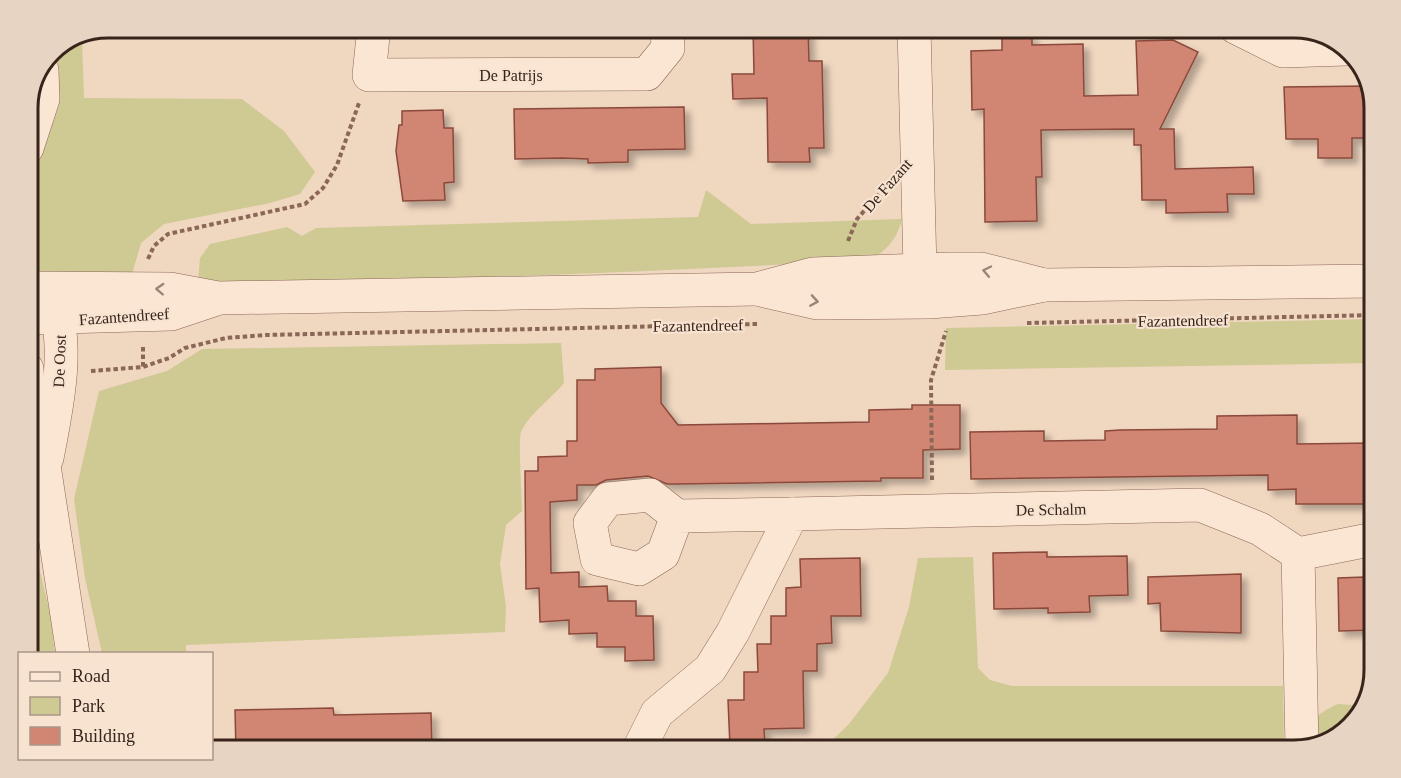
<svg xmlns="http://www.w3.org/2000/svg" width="1401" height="778" viewBox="0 0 1401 778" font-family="Georgia,serif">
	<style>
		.green { fill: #cfc993 }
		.building { fill: #d18573; stroke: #8b493b; stroke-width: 1.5; filter: url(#shadow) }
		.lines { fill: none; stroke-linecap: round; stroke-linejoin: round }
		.minor-casing { stroke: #8a6757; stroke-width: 34 }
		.path { stroke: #8a6757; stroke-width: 4; stroke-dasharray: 4.5 3; stroke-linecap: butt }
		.minor { stroke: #fbe6d3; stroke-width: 33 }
		.oneway { stroke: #9a8578 }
		.labels { text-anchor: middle; stroke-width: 4.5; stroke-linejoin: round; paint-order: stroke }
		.street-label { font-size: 16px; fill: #39241c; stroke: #f7e3d0 }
		.rim { fill: none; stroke: #39241c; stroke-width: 3 }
	</style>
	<defs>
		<filter id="shadow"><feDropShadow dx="5.5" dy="5.5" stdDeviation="3" flood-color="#0004"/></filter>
	</defs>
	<rect width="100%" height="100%" fill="#f0d7c0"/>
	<g class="green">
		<path d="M 82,38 L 84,98 L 242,99 L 284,131 L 315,172 L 300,194 L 270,203 L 164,224 L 141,243 L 132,274 L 27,275 L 27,171 L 47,141 L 59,105 L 58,47 Z"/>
		<path d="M 706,190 L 751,224 L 902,219 C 897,239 888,249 870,260 C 646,272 422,282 198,282 L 200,258 L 210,244 L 287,227 L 302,236 L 316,228 L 698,217 Z"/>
		<path d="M 1374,319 L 1374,363 L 945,370 L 946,328 Z"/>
		<path d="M 561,343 L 564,383 C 553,397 527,416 521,432 C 518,443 522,496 522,511 L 506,525 L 500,564 L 506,607 L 505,632 L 186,645 L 186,653 L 102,653 L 85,578 L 74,499 L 99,391 L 167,371 L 202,349 Z"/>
		<path d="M 27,518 L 51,617 L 55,653 L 27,653 Z"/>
		<path d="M 973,557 L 978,668 L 990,680 L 1012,686 L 1283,686 L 1284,751 L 821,751 L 849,724 L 888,673 L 909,607 L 918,558 Z"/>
		<path d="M 1338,704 L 1365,706 L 1363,710 L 1334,740 L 1308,747 C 1307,722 1316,714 1338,704 Z"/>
	</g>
	<g class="building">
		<path d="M 753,27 L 808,27 L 809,61 L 822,61 L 824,148 L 809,148 L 810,162 L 768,162 L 767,98 L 733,99 L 732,74 L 754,74 Z"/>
		<path d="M 1002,35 L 1032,35 L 1032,45 L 1083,44 L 1084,96 L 1138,95 L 1136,41 L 1173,40 L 1198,52 L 1160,129 L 1174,129 L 1175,169 L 1253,167 L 1254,194 L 1227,194 L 1228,212 L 1166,213 L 1166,200 L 1142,200 L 1141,145 L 1134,145 L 1134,129 L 1041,130 L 1042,177 L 1036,177 L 1037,221 L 985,222 L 984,109 L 972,110 L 971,51 L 1002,50 Z"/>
		<path d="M 1368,86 L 1374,103 L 1374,138 L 1352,138 L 1352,158 L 1318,158 L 1318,139 L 1286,139 L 1284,87 Z"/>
		<path d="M 684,107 L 685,149 L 628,150 L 628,162 L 588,163 L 588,159 L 562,158 L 515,159 L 514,109 Z"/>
		<path d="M 443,110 L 444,128 L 453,128 L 454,182 L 444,183 L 445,200 L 403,201 L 396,151 L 399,125 L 402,125 L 402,111 Z"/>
		<path d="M 661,367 L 661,403 L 678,425 L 869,422 L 869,410 L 912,409 L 912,405 L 960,405 L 960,449 L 923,450 L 923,478 L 881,478 L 881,481 L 677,484 L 667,484 L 648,476 L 606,480 L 596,485 L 577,485 L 577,500 L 550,502 L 551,573 L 579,572 L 579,587 L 607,586 L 608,601 L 636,601 L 636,616 L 653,616 L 654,660 L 625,661 L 625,647 L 597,647 L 597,633 L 569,634 L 569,620 L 540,622 L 539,588 L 526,589 L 525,471 L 538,471 L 538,457 L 567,456 L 567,441 L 577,441 L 577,380 L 595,380 L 595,369 Z"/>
		<path d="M 1297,415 L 1297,444 L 1374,443 L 1374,484 L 1364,484 L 1364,504 L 1296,504 L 1296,489 L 1268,490 L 1268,475 L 971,479 L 970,432 L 1044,431 L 1044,441 L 1105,440 L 1105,431 L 1120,430 L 1217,429 L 1217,416 Z"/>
		<path d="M 1047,552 L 1047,557 L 1127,556 L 1128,595 L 1089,596 L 1090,612 L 1048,613 L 1048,608 L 994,609 L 993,553 Z"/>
		<path d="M 860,558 L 861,616 L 831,616 L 832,643 L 817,644 L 817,671 L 803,671 L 804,728 L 764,729 L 765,747 L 730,747 L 728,700 L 744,700 L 744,672 L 758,672 L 757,644 L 771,644 L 771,616 L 786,616 L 786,588 L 801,587 L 800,559 Z"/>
		<path d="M 1241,574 L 1241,633 L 1161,631 L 1160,603 L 1148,604 L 1148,577 Z"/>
		<path d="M 1364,577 L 1365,590 L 1374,590 L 1374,630 L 1339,631 L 1338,578 Z"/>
		<path d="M 333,708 L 334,715 L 431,713 L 432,751 L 236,751 L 235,710 Z"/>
	</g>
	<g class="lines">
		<g class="minor-casing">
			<g id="minor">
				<path d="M 374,27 L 369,75 L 647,74 L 668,48 L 667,27"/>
				<path d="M 914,27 L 920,270 L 926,292"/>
				<path d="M 1235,27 L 1283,51 L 1346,49"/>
				<path d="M 27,148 L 43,99 L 42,70"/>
				<path d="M 27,288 L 170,289 L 218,298 L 757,289 L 813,274 L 949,269 L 981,269 L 1044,285"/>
				<path d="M 761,290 L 817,303 L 929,302 L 982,298 L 1044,285 L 1374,281"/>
				<path d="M 27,318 L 171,314 L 216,299"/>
				<path d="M 27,369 L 29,406 L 45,472 L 73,654"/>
				<path d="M 47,458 C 56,411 71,344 52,300"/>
				<path d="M 677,516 L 663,554 L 639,569 L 597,559 L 590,523 L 608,499 L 650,495 L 677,516 L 792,514"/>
				<path d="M 1298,554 L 1374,539"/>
				<path d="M 638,751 L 657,713 L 710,669 L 733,632 L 792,514 L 1200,505 L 1260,529 L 1298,554 L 1302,749"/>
			</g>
		</g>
		<g class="path">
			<path d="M 848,241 L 857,219 L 886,186"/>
			<path d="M 148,259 L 154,246 L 168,234 L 305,204 L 323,188 L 337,165 L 359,103"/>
			<path d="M 1027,323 L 1374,315"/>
			<path d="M 143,347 L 143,367"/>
			<path d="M 91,371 L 143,367 L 169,358 L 185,348 L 226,338 L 266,335 L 758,324"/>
			<path d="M 932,480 L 931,380 L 946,331"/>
			<path d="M 27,619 L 35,611"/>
		</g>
		<use href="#minor" class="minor"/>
	</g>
	<defs><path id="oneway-chevron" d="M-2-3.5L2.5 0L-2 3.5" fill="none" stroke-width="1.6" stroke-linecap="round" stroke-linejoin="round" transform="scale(1.5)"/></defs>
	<g class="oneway">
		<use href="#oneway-chevron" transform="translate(987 271) rotate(-168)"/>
		<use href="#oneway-chevron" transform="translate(160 289) rotate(-177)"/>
		<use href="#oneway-chevron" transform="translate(814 301) rotate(9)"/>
	</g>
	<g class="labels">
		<g class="street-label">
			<text x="511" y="81">De Patrijs</text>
			<text transform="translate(887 185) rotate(-49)" y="6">De Fazant</text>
			<text transform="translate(124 316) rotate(-4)" y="6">Fazantendreef</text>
			<text transform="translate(1183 320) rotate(-1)" y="6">Fazantendreef</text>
			<text transform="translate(698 325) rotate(-1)" y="6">Fazantendreef</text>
			<text transform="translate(59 361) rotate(-88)" y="6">De Oost</text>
			<text transform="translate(1051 509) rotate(-1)" y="6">De Schalm</text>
		</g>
	</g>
	<path d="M0 0H1401V778H0ZM108 38H1294A70 70 0 0 1 1364 108V670A70 70 0 0 1 1294 740H108A70 70 0 0 1 38 670V108A70 70 0 0 1 108 38Z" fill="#e8d4c2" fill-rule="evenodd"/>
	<path class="rim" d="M108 38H1294A70 70 0 0 1 1364 108V670A70 70 0 0 1 1294 740H108A70 70 0 0 1 38 670V108A70 70 0 0 1 108 38Z"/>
	<rect x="18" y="652" width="195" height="108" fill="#f7e3d0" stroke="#ab9788" stroke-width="1.5"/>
	<rect x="30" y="672" width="30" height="9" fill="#fbe6d3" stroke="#ab9788" stroke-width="1.5"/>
	<text x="72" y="682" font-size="18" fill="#39241c">Road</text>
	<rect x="30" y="697" width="30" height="18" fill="#cfc993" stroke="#ab9788" stroke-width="1.5"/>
	<text x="72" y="712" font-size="18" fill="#39241c">Park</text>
	<rect x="30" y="727" width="30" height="18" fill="#d18573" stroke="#ab9788" stroke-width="1.5"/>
	<text x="72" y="742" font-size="18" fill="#39241c">Building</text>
</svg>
